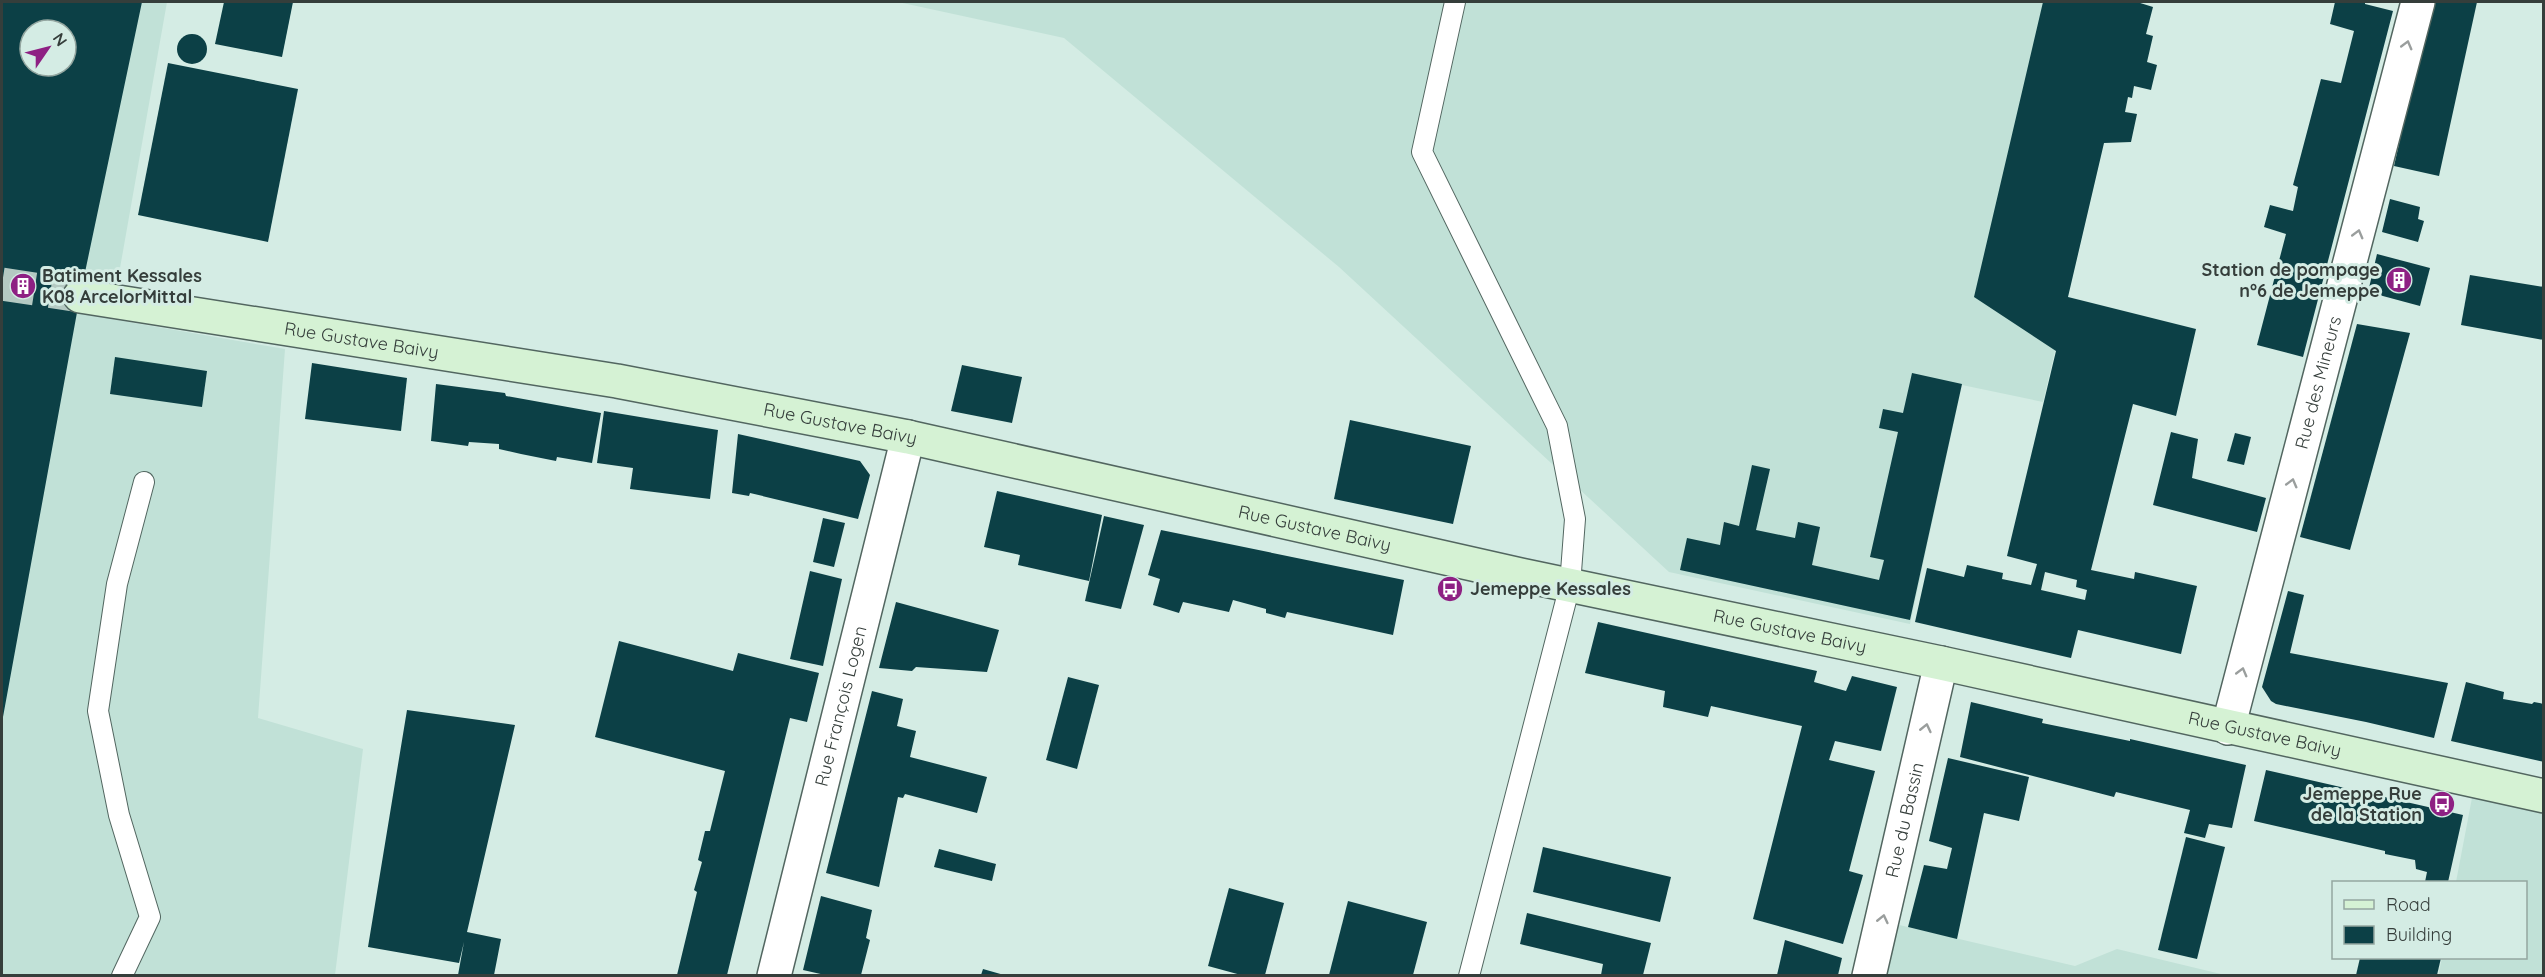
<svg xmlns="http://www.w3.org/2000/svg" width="2545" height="977" viewBox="0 0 2545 977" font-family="Quicksand,sans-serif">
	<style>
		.built { fill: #c1e1d7; fill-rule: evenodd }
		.building { fill: #0c4046; fill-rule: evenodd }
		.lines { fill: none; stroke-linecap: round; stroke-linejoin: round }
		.secondary-tunnel { stroke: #b4c9c2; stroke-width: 33; stroke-dasharray: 33 16; stroke-linecap: butt }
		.lane-casing { stroke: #526660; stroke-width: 22 }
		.street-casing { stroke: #526660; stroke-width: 36 }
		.secondary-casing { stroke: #526660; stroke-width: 36 }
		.lane { stroke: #fff; stroke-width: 20 }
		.street { stroke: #fff; stroke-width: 33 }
		.secondary { stroke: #d5f2d4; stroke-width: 33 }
		.oneway { stroke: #9a9e9d }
		.labels { text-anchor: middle; stroke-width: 6; stroke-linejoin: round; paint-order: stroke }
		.poi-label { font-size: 18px; font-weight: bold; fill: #353e3b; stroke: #d4ece4; text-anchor: end }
		.street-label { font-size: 18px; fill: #353e3b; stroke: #d4ece4 }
	</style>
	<rect width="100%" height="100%" fill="#d4ece4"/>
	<g class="built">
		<path d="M 2,2 L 167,2 L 111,319 L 285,349 L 258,718 L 363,749 L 335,975 L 2,976 ZM 30,30 L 66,30 L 66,66 L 30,66 Z"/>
		<path d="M 898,2 L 2137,2 L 2043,402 L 1962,385 L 1910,624 L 1669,572 L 1339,267 L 1064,38 Z"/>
		<path d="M 2475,782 L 2543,796 L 2543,975 L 2438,976 L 2442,958 L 2526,958 L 2526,882 L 2456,882 Z"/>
		<path d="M 1882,921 L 2075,966 L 2117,949 L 2225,975 L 1869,976 Z"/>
	</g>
	<g class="building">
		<path d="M 2,2 L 142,2 L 80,296 L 3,717 ZM 30,30 L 66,30 L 66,66 L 30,66 Z"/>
		<path d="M 224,2 L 293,2 L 282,57 L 215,44 Z"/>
		<path d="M 2043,2 L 2137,2 L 2153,7 L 2146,34 L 2153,36 L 2147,62 L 2157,65 L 2151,90 L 2134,86 L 2132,98 L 2128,97 L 2125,112 L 2137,114 L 2131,142 L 2104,143 L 2068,297 L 2196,329 L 2176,416 L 2133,404 L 2091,570 L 2134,579 L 2135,572 L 2197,586 L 2181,654 L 2078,630 L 2071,658 L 1915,622 L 1927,568 L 1964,577 L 1967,565 L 2003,573 L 2002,579 L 2031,585 L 2037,564 L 2007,556 L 2056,351 L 1974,297 ZM 2045,572 L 2077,580 L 2076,587 L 2087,590 L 2085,600 L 2041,590 Z"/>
		<path d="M 2335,2 L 2365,2 L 2365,4 L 2393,11 L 2303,357 L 2257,345 L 2286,234 L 2264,227 L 2270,205 L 2293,211 L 2298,187 L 2293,185 L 2321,79 L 2341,83 L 2354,31 L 2330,24 Z"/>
		<path d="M 2431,2 L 2477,2 L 2439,176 L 2394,166 Z"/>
		<circle cx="192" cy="49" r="15"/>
		<path d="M 168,63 L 298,89 L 268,242 L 138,215 Z"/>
		<path d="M 2390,199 L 2420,207 L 2418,219 L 2424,221 L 2418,242 L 2382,232 Z"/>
		<path d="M 2377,254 L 2430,268 L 2420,306 L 2368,292 Z"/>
		<path d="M 2470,275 L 2544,287 L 2544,340 L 2461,325 Z"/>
		<path d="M 2357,324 L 2410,333 L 2350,550 L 2300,537 Z"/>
		<path d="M 115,357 L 207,371 L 202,407 L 110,394 Z"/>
		<path d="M 312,363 L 407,378 L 401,431 L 305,419 Z"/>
		<path d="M 962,365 L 1022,377 L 1012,423 L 951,411 Z"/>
		<path d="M 1912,373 L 1962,384 L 1910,620 L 1680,570 L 1687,538 L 1720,545 L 1724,522 L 1739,526 L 1752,465 L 1770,469 L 1756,530 L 1795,538 L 1798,522 L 1820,527 L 1812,565 L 1879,580 L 1884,560 L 1870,557 L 1898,432 L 1879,428 L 1883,409 L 1903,413 Z"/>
		<path d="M 436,384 L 505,393 L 506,396 L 601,413 L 592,463 L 557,457 L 556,461 L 521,454 L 499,449 L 499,444 L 469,442 L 468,446 L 431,441 Z"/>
		<path d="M 604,411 L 718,430 L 710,499 L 630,489 L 633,468 L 597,463 Z"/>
		<path d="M 1350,420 L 1471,446 L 1453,524 L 1334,499 Z"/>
		<path d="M 2171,432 L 2198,439 L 2192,478 L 2266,498 L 2257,532 L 2153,505 Z"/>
		<path d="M 2235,433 L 2251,437 L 2244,465 L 2227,461 Z"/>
		<path d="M 738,434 L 860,461 L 870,475 L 858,519 L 750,493 L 749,496 L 732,493 Z"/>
		<path d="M 997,491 L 1102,515 L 1089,581 L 1018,565 L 1020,555 L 984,547 Z"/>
		<path d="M 1104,516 L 1144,525 L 1121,609 L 1085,601 Z"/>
		<path d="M 823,518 L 845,523 L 834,567 L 813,562 Z"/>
		<path d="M 1161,530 L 1404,580 L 1393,635 L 1287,612 L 1285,618 L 1266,613 L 1266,609 L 1233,600 L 1229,612 L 1183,602 L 1179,613 L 1153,605 L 1160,579 L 1148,575 Z"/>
		<path d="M 810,571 L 842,579 L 823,666 L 790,659 Z"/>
		<path d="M 2288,591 L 2304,595 L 2290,653 L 2448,683 L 2434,738 L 2366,722 L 2276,704 L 2271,701 L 2262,687 Z"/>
		<path d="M 896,602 L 999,630 L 987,672 L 916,667 L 912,671 L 879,668 Z"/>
		<path d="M 1598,622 L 1817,671 L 1814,682 L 1846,691 L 1852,676 L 1897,687 L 1881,751 L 1835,741 L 1829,760 L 1875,771 L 1849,871 L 1863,875 L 1843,944 L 1753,919 L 1802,726 L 1711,706 L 1708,717 L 1663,707 L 1665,691 L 1585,673 Z"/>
		<path d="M 619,641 L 733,671 L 738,653 L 819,673 L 807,722 L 790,718 L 727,975 L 677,975 L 697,892 L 694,890 L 702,862 L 698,860 L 705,831 L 710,831 L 725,771 L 595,737 Z"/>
		<path d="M 1068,677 L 1099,685 L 1077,769 L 1046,760 Z"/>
		<path d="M 2466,682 L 2504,692 L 2503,699 L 2532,704 L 2534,702 L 2544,704 L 2544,762 L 2451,741 Z"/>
		<path d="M 872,691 L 903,699 L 897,726 L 916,731 L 910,757 L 987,777 L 977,813 L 905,794 L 903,798 L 898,797 L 879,887 L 826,873 Z"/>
		<path d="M 1971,702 L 2043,719 L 2042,723 L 2130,741 L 2130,739 L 2246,765 L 2232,828 L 2209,824 L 2205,838 L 2184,833 L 2190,810 L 2116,792 L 2114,797 L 1960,757 Z"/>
		<path d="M 407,710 L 515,725 L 467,932 L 501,939 L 494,975 L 458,975 L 464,942 L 459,963 L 368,947 Z"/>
		<path d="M 1948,758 L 2029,777 L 2019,821 L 1984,813 L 1957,939 L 1908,927 L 1924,865 L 1947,869 L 1952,848 L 1929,841 Z"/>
		<path d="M 2266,770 L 2463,815 L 2448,882 L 2425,882 L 2427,872 L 2416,869 L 2415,860 L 2385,854 L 2385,851 L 2254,821 Z"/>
		<path d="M 2186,837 L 2225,847 L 2197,959 L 2158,950 Z"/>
		<path d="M 1543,847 L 1671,877 L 1660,922 L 1533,892 Z"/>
		<path d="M 939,849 L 996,864 L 992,881 L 934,867 Z"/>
		<path d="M 1229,888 L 1284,903 L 1265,975 L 1241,975 L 1208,966 Z"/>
		<path d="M 821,896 L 872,910 L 866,938 L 870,940 L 861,975 L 825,975 L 803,970 Z"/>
		<path d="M 1348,901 L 1427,922 L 1413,975 L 1329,975 Z"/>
		<path d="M 1527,913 L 1651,943 L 1643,975 L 1601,975 L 1603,964 L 1520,944 Z"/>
		<path d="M 1785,940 L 1842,958 L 1838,975 L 1777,975 Z"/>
		<path d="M 2360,958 L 2441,958 L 2437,975 L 2356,975 Z"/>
		<path d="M 983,969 L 1004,975 L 981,975 Z"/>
	</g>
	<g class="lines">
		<path class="secondary-tunnel" d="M 2,284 L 80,296"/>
		<g class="lane-casing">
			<g id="lane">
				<path d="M 1455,2 L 1422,152 L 1557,426 L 1575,519 L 1570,585 L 1469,976"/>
				<path d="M 122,976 L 150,917 L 119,815 L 98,711 L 117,584 L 144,482"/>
			</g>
		</g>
		<g class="street-casing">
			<g id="street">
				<path id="s1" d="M 2228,728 L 2418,2"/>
				<path id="s2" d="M 774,976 L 908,437"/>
				<path id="s3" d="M 1869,976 L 1941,663"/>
			</g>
		</g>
		<g class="secondary-casing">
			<g id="secondary">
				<path id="s4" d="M 80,296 L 617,381 L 908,437 L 1521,575 L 1941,663 L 2544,796"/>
			</g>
		</g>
		<use href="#lane" class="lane"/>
		<use href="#street" class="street"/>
		<use href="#secondary" class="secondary"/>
	</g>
	<defs><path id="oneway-chevron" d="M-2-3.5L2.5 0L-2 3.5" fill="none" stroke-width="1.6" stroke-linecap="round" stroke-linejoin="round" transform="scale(1.5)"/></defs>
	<g class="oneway">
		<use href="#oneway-chevron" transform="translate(2407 45) rotate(-75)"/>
		<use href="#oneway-chevron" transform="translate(2358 234) rotate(-75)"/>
		<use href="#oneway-chevron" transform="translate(2292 483) rotate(-75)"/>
		<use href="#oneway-chevron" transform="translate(2242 672) rotate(-75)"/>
		<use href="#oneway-chevron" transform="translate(1926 728) rotate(-77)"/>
		<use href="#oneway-chevron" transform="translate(1883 919) rotate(-77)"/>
	</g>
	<defs>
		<g id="building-disc" transform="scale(1.35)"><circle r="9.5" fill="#8e2083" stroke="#d4ece4"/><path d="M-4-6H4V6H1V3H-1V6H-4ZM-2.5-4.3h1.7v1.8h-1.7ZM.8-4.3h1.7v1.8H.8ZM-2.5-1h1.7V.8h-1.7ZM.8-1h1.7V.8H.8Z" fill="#fff"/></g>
		<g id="bus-disc" transform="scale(1.35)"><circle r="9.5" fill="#8e2083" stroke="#d4ece4"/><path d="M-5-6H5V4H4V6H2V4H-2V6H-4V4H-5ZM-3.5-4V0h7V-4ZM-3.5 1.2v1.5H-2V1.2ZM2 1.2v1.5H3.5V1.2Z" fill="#fff"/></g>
	</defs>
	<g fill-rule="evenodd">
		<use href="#building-disc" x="2399" y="280"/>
		<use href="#building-disc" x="23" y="286"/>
		<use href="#bus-disc" x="1450" y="589"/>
		<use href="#bus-disc" x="2442" y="804"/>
	</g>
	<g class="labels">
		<g class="poi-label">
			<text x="2380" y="276">Station de pompage<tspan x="2380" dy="21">n°6 de Jemeppe</tspan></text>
			<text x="42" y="282" text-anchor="start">Batiment Kessales<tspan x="42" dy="21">K08 ArcelorMittal</tspan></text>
			<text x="1470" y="595" text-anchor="start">Jemeppe Kessales</text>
			<text x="2422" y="800">Jemeppe Rue<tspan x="2422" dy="21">de la Station</tspan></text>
		</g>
		<g class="street-label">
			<text dy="6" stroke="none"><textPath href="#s4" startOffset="285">Rue Gustave Baivy</textPath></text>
			<text dy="6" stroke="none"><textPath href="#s1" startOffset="357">Rue des Mineurs</textPath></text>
			<text dy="6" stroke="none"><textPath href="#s4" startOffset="771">Rue Gustave Baivy</textPath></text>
			<text dy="6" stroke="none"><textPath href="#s4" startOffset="1257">Rue Gustave Baivy</textPath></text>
			<text dy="6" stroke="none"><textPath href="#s4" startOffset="1743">Rue Gustave Baivy</textPath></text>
			<text dy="6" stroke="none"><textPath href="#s2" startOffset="278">Rue François Logen</textPath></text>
			<text dy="6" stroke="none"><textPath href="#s4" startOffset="2229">Rue Gustave Baivy</textPath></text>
			<text dy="6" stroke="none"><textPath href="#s3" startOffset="160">Rue du Bassin</textPath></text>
		</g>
	</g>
	<rect width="2545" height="977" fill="none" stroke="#353e3b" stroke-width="6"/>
	<rect x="2332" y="881" width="195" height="78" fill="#d4ece4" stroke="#94a6a0" stroke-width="1.5"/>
	<rect x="2344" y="900" width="30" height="9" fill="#d5f2d4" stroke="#94a6a0" stroke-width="1.5"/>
	<text x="2386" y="911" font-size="18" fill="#353e3b">Road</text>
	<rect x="2344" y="926" width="30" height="18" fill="#0c4046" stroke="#94a6a0" stroke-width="1.5"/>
	<text x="2386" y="941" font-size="18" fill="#353e3b">Building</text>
	<g transform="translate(48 48) rotate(55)"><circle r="28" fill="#d4ece4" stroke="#94a6a0" stroke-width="1.5"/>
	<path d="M0-4.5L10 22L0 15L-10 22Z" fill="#8e2083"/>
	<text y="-9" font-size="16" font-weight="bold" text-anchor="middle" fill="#353e3b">N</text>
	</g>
</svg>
